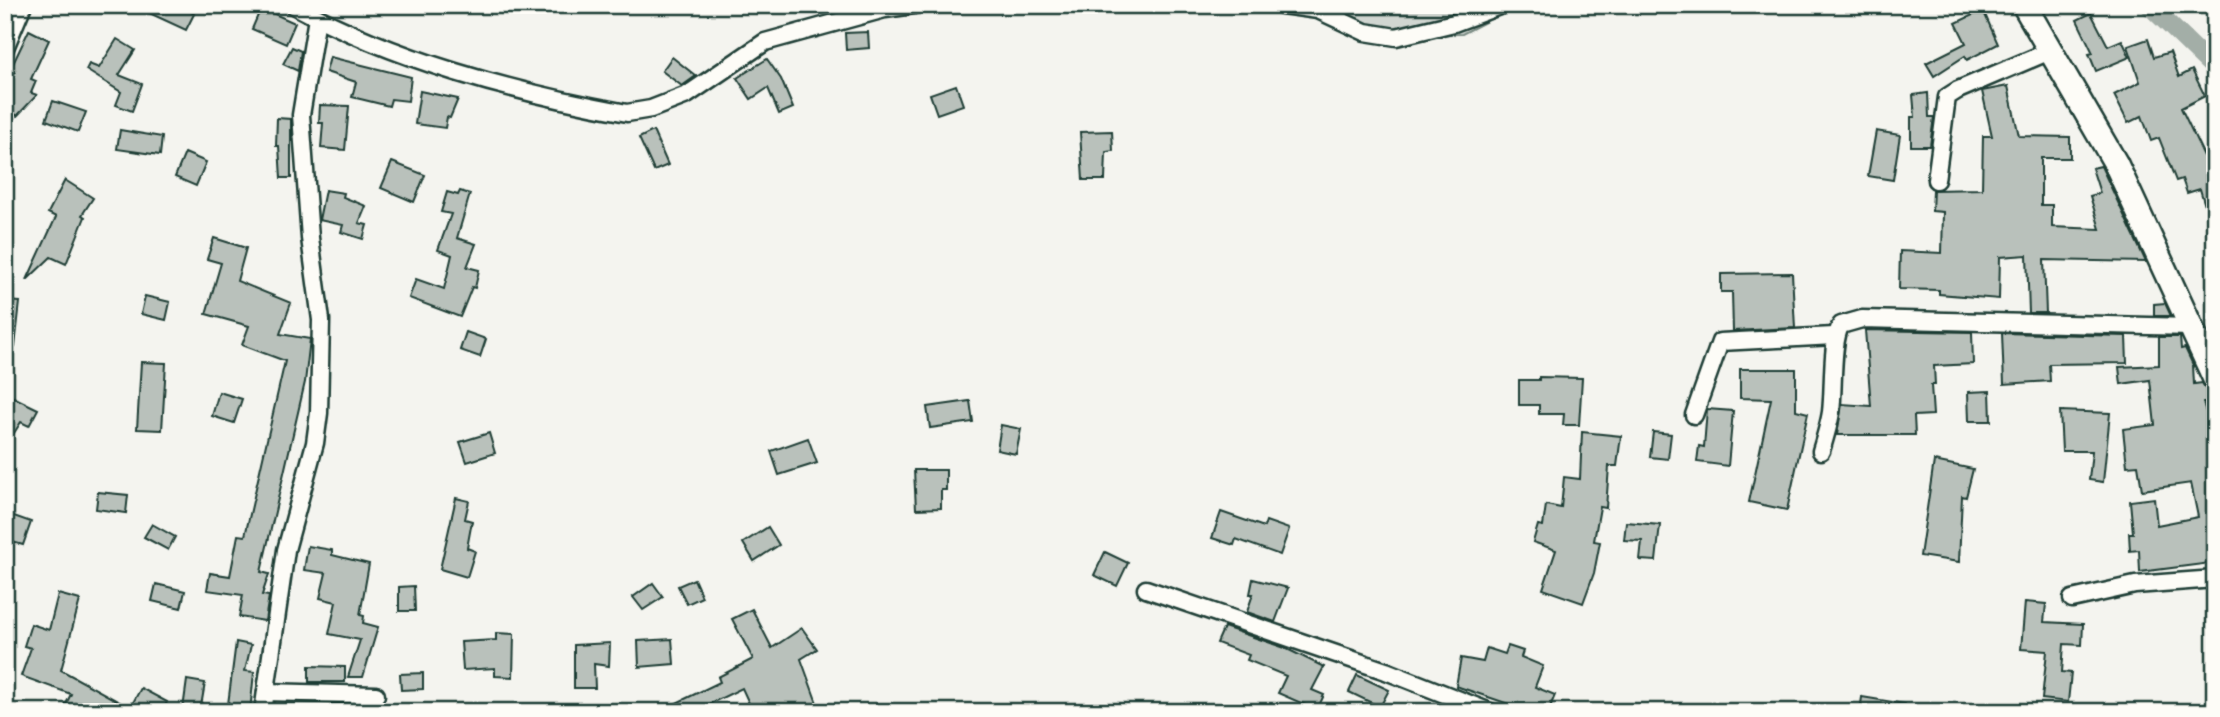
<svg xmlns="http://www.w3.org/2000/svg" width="2220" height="717" viewBox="0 0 2220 717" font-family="'Playpen Sans',sans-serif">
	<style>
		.green { fill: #d1d6d1; stroke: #788a82; stroke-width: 2 }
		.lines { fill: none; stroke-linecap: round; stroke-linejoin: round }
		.canal { stroke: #a3aea7; stroke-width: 19 }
		.building { fill: #b9c1bb; stroke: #1f3d34; stroke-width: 2 }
		.street-casing { stroke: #1f3d34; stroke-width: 21 }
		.secondary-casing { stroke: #1f3d34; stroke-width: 28 }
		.street { stroke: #fdfcf7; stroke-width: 16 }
		.secondary { stroke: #fdfcf7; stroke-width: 23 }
	</style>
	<rect width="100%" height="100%" fill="#f4f4ef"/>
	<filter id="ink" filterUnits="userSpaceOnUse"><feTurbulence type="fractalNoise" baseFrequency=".0143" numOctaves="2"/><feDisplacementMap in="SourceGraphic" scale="14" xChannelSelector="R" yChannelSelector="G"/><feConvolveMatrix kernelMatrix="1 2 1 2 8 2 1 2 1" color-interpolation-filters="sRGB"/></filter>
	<g filter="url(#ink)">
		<path class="green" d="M 1318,5 L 1518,5 L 1462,34 L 1361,35 Z"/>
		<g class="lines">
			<path class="canal" d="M 2149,5 L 2215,69"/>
		</g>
		<g class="building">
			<path d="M 132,5 L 194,5 L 191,12 L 194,14 L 186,30 Z"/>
			<path d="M 261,8 L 295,23 L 286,44 L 252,29 Z"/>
			<path d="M 1983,10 L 1998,44 L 1967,60 L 1965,56 L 1934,76 L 1926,63 L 1966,43 L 1956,23 Z"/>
			<path d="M 2091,13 L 2108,46 L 2122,40 L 2130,57 L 2096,71 L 2089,54 L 2093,53 L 2077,20 Z"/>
			<path d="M 29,30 L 49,40 L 31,79 L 36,81 L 31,93 L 37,95 L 17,116 L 14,113 L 5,122 L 5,93 L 15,71 L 10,70 Z"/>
			<path d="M 868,32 L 869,48 L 846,50 L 845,33 Z"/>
			<path d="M 117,39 L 135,50 L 119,75 L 142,84 L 132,111 L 116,105 L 121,92 L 86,70 L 89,64 L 99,68 Z"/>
			<path d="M 2148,39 L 2154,57 L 2170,52 L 2179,77 L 2192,70 L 2205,96 L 2181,108 L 2205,158 L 2215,155 L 2215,225 L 2211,226 L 2200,189 L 2187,193 L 2182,179 L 2176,181 L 2159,138 L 2151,141 L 2142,116 L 2128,123 L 2114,95 L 2140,82 L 2128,46 Z"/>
			<path d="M 292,47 L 301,51 L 298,71 L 283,64 Z"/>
			<path d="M 330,57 L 411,77 L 408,101 L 391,99 L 389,106 L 352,97 L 356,82 L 326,72 Z"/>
			<path d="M 672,57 L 696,76 L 682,86 L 662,71 Z"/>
			<path d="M 767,59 L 781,79 L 793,108 L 779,114 L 768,88 L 751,99 L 737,78 Z"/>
			<path d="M 956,85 L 963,105 L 937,114 L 930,94 Z"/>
			<path d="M 2008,86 L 2019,136 L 2070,137 L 2070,158 L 2041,158 L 2041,205 L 2052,205 L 2052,227 L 2100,229 L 2090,196 L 2100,193 L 2092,168 L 2101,166 L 2146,262 L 2044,260 L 2046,313 L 2029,313 L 2027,255 L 2000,257 L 1999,299 L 1939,294 L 1939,290 L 1899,289 L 1900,251 L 1942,253 L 1943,212 L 1932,211 L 1933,190 L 1982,189 L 1983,136 L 1992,136 L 1982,91 Z"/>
			<path d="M 420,91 L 458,99 L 450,118 L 447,117 L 445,128 L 415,124 Z"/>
			<path d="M 1928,93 L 1929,117 L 1934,117 L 1930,146 L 1911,146 L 1911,117 L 1915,117 L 1913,95 Z"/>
			<path d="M 53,101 L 86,112 L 78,132 L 46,120 Z"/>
			<path d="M 320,105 L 349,106 L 345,150 L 321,148 L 323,123 L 319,123 Z"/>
			<path d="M 277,118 L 291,119 L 291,178 L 281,178 L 279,146 L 276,146 Z"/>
			<path d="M 120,130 L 162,137 L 160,155 L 117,149 Z"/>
			<path d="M 653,131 L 668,165 L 654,171 L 639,138 Z"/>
			<path d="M 1112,131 L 1113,151 L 1106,152 L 1105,180 L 1083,180 L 1080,132 Z"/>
			<path d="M 1876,131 L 1900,135 L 1893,180 L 1868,176 Z"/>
			<path d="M 185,153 L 206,162 L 196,186 L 175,177 Z"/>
			<path d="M 392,162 L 425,175 L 414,202 L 381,188 Z"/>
			<path d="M 65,180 L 93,198 L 82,215 L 85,217 L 66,264 L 51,257 L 27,280 L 56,217 L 48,213 Z"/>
			<path d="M 325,190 L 344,193 L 343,197 L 366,206 L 359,223 L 367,225 L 363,239 L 341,232 L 343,225 L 319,220 Z"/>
			<path d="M 460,191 L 470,194 L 457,238 L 476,244 L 467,267 L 479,270 L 475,288 L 472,287 L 460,317 L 409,298 L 416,279 L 444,289 L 452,255 L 438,250 L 451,214 L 441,212 L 447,192 L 458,195 Z"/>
			<path d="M 214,238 L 246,248 L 237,281 L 291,303 L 280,334 L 310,339 L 305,382 L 261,572 L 269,574 L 262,595 L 269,596 L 265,621 L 239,617 L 243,595 L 207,590 L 210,573 L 230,576 L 238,535 L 245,536 L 285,361 L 242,345 L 249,326 L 206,314 L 221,263 L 207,259 Z"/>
			<path d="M 1792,273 L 1795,328 L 1733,331 L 1732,292 L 1721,292 L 1721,274 Z"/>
			<path d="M 145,296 L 170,302 L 166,320 L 141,314 Z"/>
			<path d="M 5,301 L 20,302 L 15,347 L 5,346 Z"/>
			<path d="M 2165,303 L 2171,316 L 2154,316 L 2154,304 Z"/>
			<path d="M 1865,330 L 1972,332 L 1973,364 L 1934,366 L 1935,385 L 1931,385 L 1933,415 L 1914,416 L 1915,435 L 1837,435 L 1842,404 L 1871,406 Z"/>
			<path d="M 466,332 L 486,339 L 480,357 L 460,350 Z"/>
			<path d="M 2002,333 L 2126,336 L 2127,363 L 2049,364 L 2050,381 L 2004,384 Z"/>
			<path d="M 2159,337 L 2180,337 L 2181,349 L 2185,348 L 2193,365 L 2194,384 L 2202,383 L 2206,389 L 2207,402 L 2203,402 L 2215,443 L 2215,557 L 2209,557 L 2211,563 L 2140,572 L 2139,550 L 2130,551 L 2129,533 L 2133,533 L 2130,501 L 2154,498 L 2157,525 L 2198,517 L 2191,483 L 2142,490 L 2138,465 L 2127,466 L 2123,429 L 2155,425 L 2150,380 L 2121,384 L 2119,367 L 2159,365 Z"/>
			<path d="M 141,362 L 166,363 L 162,430 L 137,429 Z"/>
			<path d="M 1740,369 L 1796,369 L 1796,410 L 1808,413 L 1787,510 L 1749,502 L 1771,399 L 1740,398 Z"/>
			<path d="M 1539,377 L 1582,378 L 1579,425 L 1563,425 L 1564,414 L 1539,414 L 1539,405 L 1519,405 L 1519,380 L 1539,380 Z"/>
			<path d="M 1990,391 L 1991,421 L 1969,421 L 1968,392 Z"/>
			<path d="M 219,392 L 242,399 L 234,423 L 212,416 Z"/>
			<path d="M 5,393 L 38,409 L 29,426 L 21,422 L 5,447 Z"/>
			<path d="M 970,401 L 973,422 L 930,428 L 927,407 Z"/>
			<path d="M 1707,409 L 1733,411 L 1728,466 L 1697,462 L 1699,446 L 1704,447 Z"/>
			<path d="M 2060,411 L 2110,413 L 2103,482 L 2089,480 L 2092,451 L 2062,451 Z"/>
			<path d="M 1001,425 L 1021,429 L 1016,454 L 997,450 Z"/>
			<path d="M 1582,432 L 1621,436 L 1617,466 L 1609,466 L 1606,508 L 1600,507 L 1594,541 L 1600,542 L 1594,573 L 1583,603 L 1543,589 L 1556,550 L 1533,542 L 1538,525 L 1543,526 L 1546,505 L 1561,508 L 1564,477 L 1580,479 Z"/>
			<path d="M 1653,432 L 1671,434 L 1668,459 L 1650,457 Z"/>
			<path d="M 489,433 L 495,453 L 467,462 L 460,442 Z"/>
			<path d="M 808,438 L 817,463 L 779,475 L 771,451 Z"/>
			<path d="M 1934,461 L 1973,469 L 1966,497 L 1962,496 L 1959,562 L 1920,556 Z"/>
			<path d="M 914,470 L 946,470 L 946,490 L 941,490 L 941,508 L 916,509 Z"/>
			<path d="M 98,492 L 128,495 L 126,513 L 96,509 Z"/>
			<path d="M 456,498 L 469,501 L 465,519 L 472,521 L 467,548 L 475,551 L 467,577 L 440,569 Z"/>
			<path d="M 1221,512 L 1264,527 L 1266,521 L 1289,529 L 1280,555 L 1236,539 L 1234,545 L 1212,538 Z"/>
			<path d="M 11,515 L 31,522 L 23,545 L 5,540 Z"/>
			<path d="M 1626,522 L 1660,525 L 1656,561 L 1640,560 L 1642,541 L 1624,540 Z"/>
			<path d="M 152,524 L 175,537 L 168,550 L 144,537 Z"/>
			<path d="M 768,527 L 779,545 L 754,561 L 743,543 Z"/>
			<path d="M 308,546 L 332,550 L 332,555 L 369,564 L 360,615 L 364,616 L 363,623 L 378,627 L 363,677 L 348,677 L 360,640 L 329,634 L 336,602 L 320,598 L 326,573 L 304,570 Z"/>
			<path d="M 1105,552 L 1128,563 L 1117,586 L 1094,575 Z"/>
			<path d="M 694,579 L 702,597 L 687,604 L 678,586 Z"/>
			<path d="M 1253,579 L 1288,588 L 1275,622 L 1247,612 L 1253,594 L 1250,594 Z"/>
			<path d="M 653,583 L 663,597 L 643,610 L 633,597 Z"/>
			<path d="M 156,584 L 185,591 L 181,608 L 152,601 Z"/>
			<path d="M 414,586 L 415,611 L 399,611 L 399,587 Z"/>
			<path d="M 58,594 L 80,600 L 61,670 L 130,708 L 141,688 L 167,702 L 162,712 L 62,712 L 71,694 L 21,676 L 31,648 L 24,646 L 31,624 L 49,630 Z"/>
			<path d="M 2025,602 L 2046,604 L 2044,622 L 2083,624 L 2082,645 L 2064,644 L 2062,672 L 2071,673 L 2068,702 L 2042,699 L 2047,651 L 2021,649 Z"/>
			<path d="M 752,609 L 772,648 L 802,628 L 817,649 L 801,659 L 817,703 L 789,712 L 753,712 L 742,688 L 703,707 L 706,712 L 658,712 L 720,682 L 718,677 L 753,659 L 732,619 Z"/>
			<path d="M 1224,627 L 1285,648 L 1324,667 L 1312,690 L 1324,695 L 1317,710 L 1278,693 L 1286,676 L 1247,660 L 1249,655 L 1217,643 Z"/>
			<path d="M 496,633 L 514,634 L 513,677 L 495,676 L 495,668 L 463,670 L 461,642 L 496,640 Z"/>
			<path d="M 672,639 L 674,664 L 639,667 L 638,641 Z"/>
			<path d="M 236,642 L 251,645 L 245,671 L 254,672 L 250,712 L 227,712 Z"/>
			<path d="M 610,643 L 609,666 L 594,664 L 595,688 L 574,688 L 574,645 Z"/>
			<path d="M 1508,646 L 1523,651 L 1521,657 L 1543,666 L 1535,687 L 1555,695 L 1548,712 L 1532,712 L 1456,686 L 1461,658 L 1483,662 L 1487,648 L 1505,654 Z"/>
			<path d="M 309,666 L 345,667 L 345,682 L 309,682 Z"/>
			<path d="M 423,673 L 423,689 L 401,690 L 400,674 Z"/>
			<path d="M 1357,675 L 1389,690 L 1380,707 L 1349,692 Z"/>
			<path d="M 187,680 L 205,683 L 200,712 L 183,709 Z"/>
			<path d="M 1862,697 L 1905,704 L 1905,712 L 1860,712 Z"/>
		</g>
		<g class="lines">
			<g class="street-casing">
				<g id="street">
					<path d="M 293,5 C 397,61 512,92 627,113 L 651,109 L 687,95 L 765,42 L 885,9 L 914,5"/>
					<path d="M 1282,5 L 1318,10 L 1365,32 L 1396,37 L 1454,23 L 1502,5"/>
					<path d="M 5,48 L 23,5"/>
					<path d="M 1936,180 L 1947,97 L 1958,90 L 2050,51"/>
					<path d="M 1694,415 L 1720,342 L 1834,336"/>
					<path d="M 1821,451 C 1825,438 1829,425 1831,412 C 1834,389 1831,340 1841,325 L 1862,319 L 2191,327"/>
					<path d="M 1146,589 L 1386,671 L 1490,712"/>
					<path d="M 2072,599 L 2135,585 L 2215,579"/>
					<path d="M 266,692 L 376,695"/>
					<path d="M 263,712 L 286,550 L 315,443 L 319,413 L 321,320 L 310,238 L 301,115 L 317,18"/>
				</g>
			</g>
			<g class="secondary-casing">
				<path id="secondary" d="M 2024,5 L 2116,164 L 2215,379"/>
			</g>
			<use href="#street" class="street"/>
			<use href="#secondary" class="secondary"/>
		</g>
	</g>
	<rect width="2220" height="717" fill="none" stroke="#fdfcf7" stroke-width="28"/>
	<rect x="14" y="14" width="2192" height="689" fill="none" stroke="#1f3d34" stroke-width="2.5" filter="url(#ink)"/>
</svg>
